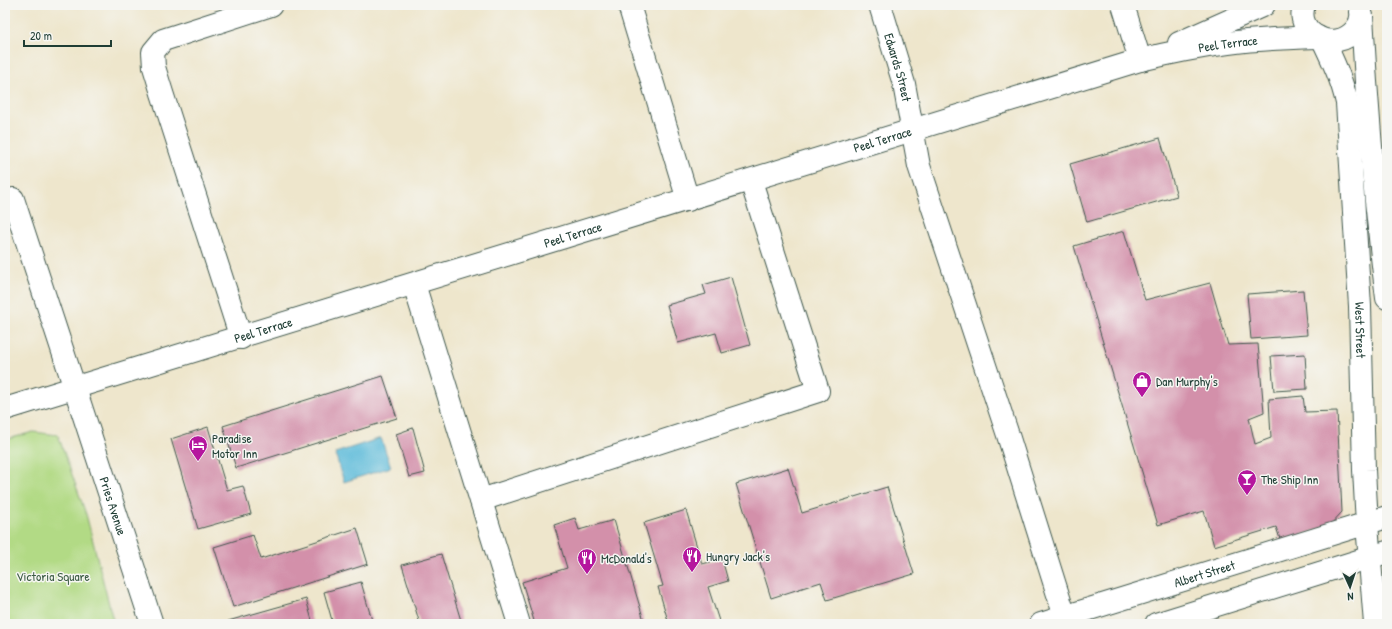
<svg xmlns="http://www.w3.org/2000/svg" width="1392" height="629" viewBox="0 0 1392 629" font-family="'Patrick Hand',sans-serif">
	<style>
		.green { fill: #b2da85; stroke: #688c5c }
		.water { fill: #5abad9; stroke: #3c7c86 }
		.building { fill: #d390aa }
		.lines { fill: none; stroke-linecap: round; stroke-linejoin: round }
		.minor-casing { stroke: #3e564b; stroke-width: 24 }
		.major-casing { stroke: #3e564b; stroke-width: 24 }
		.minor { stroke: #fff; stroke-width: 22 }
		.major { stroke: #fff; stroke-width: 22 }
		.labels { text-anchor: middle; stroke-width: 3; stroke-linejoin: round; paint-order: stroke }
		.street-label { font-size: 13px; fill: #1f3d34; stroke: #f6f6f2 }
		.poi-label { font-size: 13px; fill: #1f3d34; stroke: #f6f6f2; text-anchor: start }
		.park-label { font-size: 13px; fill: #3c5c44; stroke: #f6f6f2 }
	</style>
	<rect width="100%" height="100%" fill="#f6f6f2"/>
	<filter id="ink" filterUnits="userSpaceOnUse"><feTurbulence type="fractalNoise" baseFrequency=".025" numOctaves="2"/><feDisplacementMap in="SourceGraphic" scale="8" xChannelSelector="R" yChannelSelector="G"/><feConvolveMatrix kernelMatrix="1 2 1 2 8 2 1 2 1" color-interpolation-filters="sRGB"/></filter>
	<filter id="wash" filterUnits="userSpaceOnUse"><feTurbulence type="fractalNoise" baseFrequency=".012" numOctaves="4" result="noise"/><feDisplacementMap in="SourceGraphic" scale="16" xChannelSelector="R" yChannelSelector="G"/><feGaussianBlur stdDeviation="0.9" result="paint"/><feColorMatrix in="noise" values="0 0 0 0 0 0 0 0 0 0 0 0 0 0 0 0 0 1.4 0 .05"/><feComposite in="paint" operator="in"/></filter>
	<g filter="url(#wash)">
		<rect width="100%" height="100%" fill="#eee6cc"/>
		<path class="green" d="M 33,432 L 58,435 L 86,514 L 114,624 L 5,624 L 5,440 Z"/>
		<path class="water" d="M 381,438 L 391,467 L 344,482 L 335,453 Z"/>
		<g id="blocks">
			<g class="building">
				<path d="M 1160,138 L 1177,196 L 1087,222 L 1070,164 Z"/>
				<path d="M 1124,231 L 1145,300 L 1210,283 L 1228,345 L 1258,344 L 1264,412 L 1249,418 L 1255,444 L 1271,438 L 1269,399 L 1303,396 L 1305,412 L 1337,411 L 1342,512 L 1329,526 L 1281,542 L 1276,527 L 1214,546 L 1204,511 L 1158,525 L 1074,246 Z"/>
				<path d="M 731,277 L 750,345 L 722,353 L 716,333 L 678,343 L 667,305 L 706,294 L 703,285 Z"/>
				<path d="M 1303,290 L 1307,335 L 1251,339 L 1247,294 Z"/>
				<path d="M 1305,354 L 1307,389 L 1274,391 L 1271,356 Z"/>
				<path d="M 383,376 L 397,418 L 236,468 L 223,426 Z"/>
				<path d="M 208,427 L 227,490 L 243,486 L 251,514 L 198,529 L 171,439 Z"/>
				<path d="M 413,428 L 425,473 L 409,477 L 396,434 Z"/>
				<path d="M 788,468 L 802,513 L 887,487 L 914,574 L 827,600 L 821,582 L 771,598 L 736,484 Z"/>
				<path d="M 686,510 L 702,564 L 722,559 L 728,581 L 708,587 L 720,624 L 669,624 L 658,587 L 663,586 L 644,523 Z"/>
				<path d="M 575,518 L 579,530 L 614,520 L 645,624 L 535,624 L 522,582 L 567,568 L 554,525 Z"/>
				<path d="M 357,528 L 368,564 L 233,607 L 214,547 L 253,535 L 261,559 Z"/>
				<path d="M 441,554 L 462,624 L 420,624 L 402,565 Z"/>
				<path d="M 361,582 L 373,624 L 333,624 L 324,592 Z"/>
				<path d="M 306,599 L 313,624 L 229,624 L 228,621 Z"/>
			</g>
		</g>
	</g>
	<g filter="url(#ink)">
		<use href="#blocks" fill-opacity="0" stroke="#3e564b" stroke-width="1"/>
		<g class="lines">
			<g class="minor-casing">
				<g id="minor">
					<path d="M 629,5 L 688,200"/>
					<path id="s1" d="M 880,5 L 904,84 L 919,166 L 1007,432 L 1065,617"/>
					<path d="M 1123,5 L 1140,60"/>
					<path d="M 1304,5 C 1294,34 1335,55 1356,29 C 1359,25 1362,18 1361,12"/>
					<path d="M 1362,16 C 1367,110 1375,204 1387,298"/>
					<path id="s2" d="M 1323,40 C 1333,61 1342,80 1347,103 L 1360,306 L 1364,470 L 1367,524 L 1375,624"/>
					<path d="M 1179,43 L 1264,5"/>
					<path id="s3" d="M 13,199 L 152,624"/>
					<path d="M 414,284 L 519,624"/>
					<path d="M 241,338 L 162,93 L 154,67 L 153,52 L 163,40 L 271,5"/>
					<path id="s4" d="M 5,409 L 1140,60 C 1169,53 1198,47 1228,43 C 1258,39 1288,38 1318,37"/>
					<path d="M 481,500 L 818,391 L 751,181"/>
				</g>
			</g>
			<g class="major-casing">
				<g id="major">
					<path id="s5" d="M 1041,624 L 1387,517"/>
					<path d="M 1156,624 L 1387,552"/>
				</g>
			</g>
			<use href="#minor" class="minor"/>
			<use href="#major" class="major"/>
		</g>
	</g>
	<defs>
		<g id="shop-pin" transform="scale(1)"><path d="M0 17L-7.5 6A9.5 9.5 0 1 1 7.5 6Z" fill="#b5179e" stroke="#f6f6f2"/><path d="M-5-2.5h2.3a2.7 3.5 0 0 1 5.4 0H5L5.5 6h-11ZM-1.5-2.5h3a1.5 2.3 0 0 0-3 0Z" fill="#fff"/></g>
		<g id="hotel-pin" transform="scale(1)"><path d="M0 17L-7.5 6A9.5 9.5 0 1 1 7.5 6Z" fill="#b5179e" stroke="#f6f6f2"/><path d="M-6-4.5h1.5V1H6V5H4.5V3h-9V5H-6ZM-4 0a1.8 1.8 0 1 1 3.6 0ZM.5 0V-2.5h3Q6-2.5 6 0Z" fill="#fff"/></g>
		<g id="bar-pin" transform="scale(1)"><path d="M0 17L-7.5 6A9.5 9.5 0 1 1 7.5 6Z" fill="#b5179e" stroke="#f6f6f2"/><path d="M-6-5H6L.8 .8V4.5H3.5V6h-7V4.5H-.8V.8Z" fill="#fff"/></g>
		<g id="restaurant-pin" transform="scale(1)"><path d="M0 17L-7.5 6A9.5 9.5 0 1 1 7.5 6Z" fill="#b5179e" stroke="#f6f6f2"/><path d="M-5-6h1v4h1v-4h1v4h1v-4h1v5L-1.5 .5V6h-2V.5L-5-1ZM5-6V6H3V1.5H1.5Q1.5-4 5-6Z" fill="#fff"/></g>
	</defs>
	<g fill-rule="evenodd">
		<use href="#shop-pin" x="1142" y="381"/>
		<use href="#hotel-pin" x="198" y="445"/>
		<use href="#bar-pin" x="1247" y="479"/>
		<use href="#restaurant-pin" x="692" y="556"/>
		<use href="#restaurant-pin" x="587" y="558"/>
	</g>
	<g class="labels">
		<g class="street-label">
			<text dy="5" stroke="none"><textPath href="#s4" startOffset="1277">Peel Terrace</textPath></text>
			<text dy="5" stroke="none"><textPath href="#s1" startOffset="65">Edwards Street</textPath></text>
			<text dy="5" stroke="none"><textPath href="#s4" startOffset="918">Peel Terrace</textPath></text>
			<text dy="5" stroke="none"><textPath href="#s4" startOffset="594">Peel Terrace</textPath></text>
			<text dy="5" stroke="none"><textPath href="#s2" startOffset="295">West Street</textPath></text>
			<text dy="5" stroke="none"><textPath href="#s4" startOffset="270">Peel Terrace</textPath></text>
			<text dy="5" stroke="none"><textPath href="#s3" startOffset="323">Pries Avenue</textPath></text>
			<text dy="5" stroke="none"><textPath href="#s5" startOffset="171">Albert Street</textPath></text>
		</g>
		<g class="poi-label">
			<text x="1156" y="386">Dan Murphy's</text>
			<text x="212" y="443">Paradise<tspan x="212" dy="15">Motor Inn</tspan></text>
			<text x="1261" y="484">The Ship Inn</text>
			<text x="706" y="561">Hungry Jack's</text>
			<text x="601" y="563">McDonald's</text>
		</g>
		<g class="park-label">
			<text x="53" y="581">Victoria Square</text>
		</g>
	</g>
	<rect width="1392" height="629" fill="none" stroke="#f6f6f2" stroke-width="20"/>
	<g transform="translate(1350 587) rotate(177)" stroke="#f6f6f2" stroke-width="3" paint-order="stroke">
	<path d="M0-3L7 15L0 10L-7 15Z" fill="#1f3d34"/>
	<text y="-6" font-size="11" font-weight="bold" text-anchor="middle" fill="#1f3d34">N</text>
	</g>
	<path d="M24 40v6h87v-6" fill="none" stroke="#1f3d34" stroke-width="2"/>
	<text x="30" y="40" font-size="12" fill="#1f3d34" stroke="#f6f6f2" stroke-width="3" paint-order="stroke">20 m</text>
</svg>
